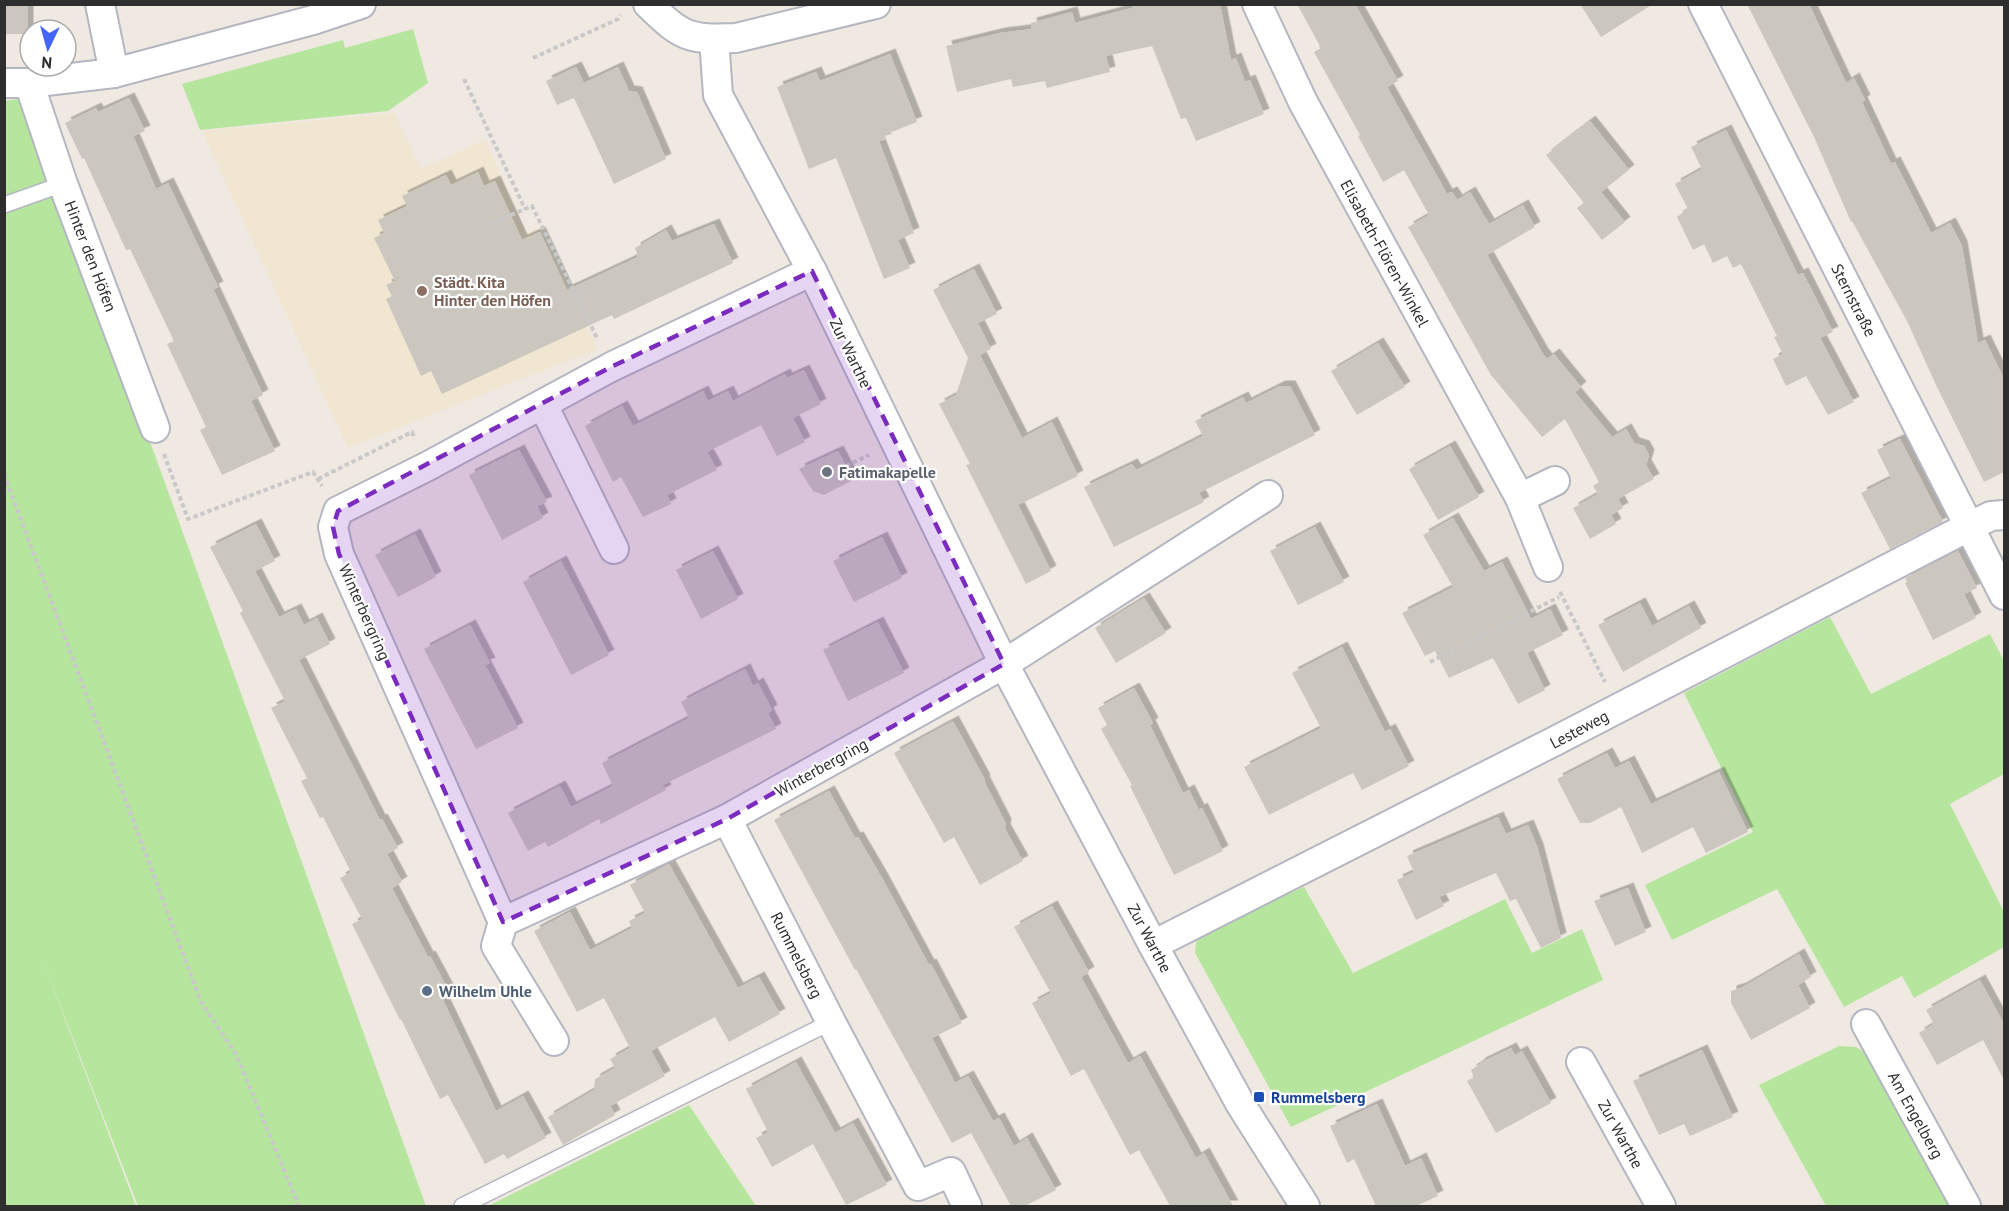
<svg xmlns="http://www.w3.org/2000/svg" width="2009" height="1211" viewBox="0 0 2009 1211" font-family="'PT Sans',sans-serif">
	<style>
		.education { fill: #f0e6d1 }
		.green { fill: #b6e59e }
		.building { fill: #cbc7bf; filter: url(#shadow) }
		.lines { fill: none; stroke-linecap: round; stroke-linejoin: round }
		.service-casing { stroke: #b4b7c1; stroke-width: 18 }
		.minor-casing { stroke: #b4b7c1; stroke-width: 32 }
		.path { stroke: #c9c9c9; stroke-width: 4; stroke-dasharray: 4.5 3; stroke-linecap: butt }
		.service { stroke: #fff; stroke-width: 15 }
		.minor { stroke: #fff; stroke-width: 28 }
		.marked { fill: #7b2cbf; fill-opacity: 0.2; stroke: #7b2cbf; stroke-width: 4.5; stroke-dasharray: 12 8; stroke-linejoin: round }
		.education-dot { fill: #8d6e63; stroke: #fff; stroke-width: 2 }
		.worship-dot { fill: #6b7280; stroke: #fff; stroke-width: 2 }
		.service-dot { fill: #5c6f8a; stroke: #fff; stroke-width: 2 }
		.transit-dot { fill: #1a4fb4; stroke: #fff; stroke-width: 2 }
		.labels { text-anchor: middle; stroke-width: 4.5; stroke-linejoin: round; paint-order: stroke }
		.street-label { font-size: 16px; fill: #2e2e2e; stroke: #fff }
		.education-label { font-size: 16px; font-weight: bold; fill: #785e54; stroke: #fff; text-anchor: start }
		.worship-label { font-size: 16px; font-weight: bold; fill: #5b616d; stroke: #fff; text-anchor: start }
		.service-label { font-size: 16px; font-weight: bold; fill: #4e5e75; stroke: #fff; text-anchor: start }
		.transit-label { font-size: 16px; font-weight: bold; fill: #164399; stroke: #fff; text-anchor: start }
	</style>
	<defs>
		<filter id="shadow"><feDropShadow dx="5.5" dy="-5.5" stdDeviation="0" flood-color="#0004"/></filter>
	</defs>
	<rect width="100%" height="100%" fill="#efe9e1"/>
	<path class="education" d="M 394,113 L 421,169 L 485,140 L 526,233 L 539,228 L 597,349 L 348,448 L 202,131 Z"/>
	<g class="green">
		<path d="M 413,29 L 428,83 L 388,111 L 200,130 L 182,84 L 343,40 L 345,48 Z"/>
		<path d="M 26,98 L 426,1206 L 138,1206 L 40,953 L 136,1206 L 5,1206 L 4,101 Z"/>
		<path d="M 1830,617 L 1871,694 L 1990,634 L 2004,661 L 2004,774 L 1950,804 L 2004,912 L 2004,947 L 1914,998 L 1902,976 L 1844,1007 L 1777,889 L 1672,940 L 1645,885 L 1753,832 L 1684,693 Z"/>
		<path d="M 1304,887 L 1353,973 L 1505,899 L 1532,953 L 1582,929 L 1603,980 L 1291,1127 L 1195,953 L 1197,936 Z"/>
		<path d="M 1839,1046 L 1856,1047 L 1869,1055 L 1953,1206 L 1826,1206 L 1759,1085 Z"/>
		<path d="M 689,1105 L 756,1206 L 488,1206 Z"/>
	</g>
	<g class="building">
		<rect x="4" y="4" width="24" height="30"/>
		<path d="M 1132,4 L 1220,4 L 1231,60 L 1236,58 L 1245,82 L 1250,80 L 1264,114 L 1196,141 L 1186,118 L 1181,119 L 1152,46 L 1106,56 L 1110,72 L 1047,88 L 1045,81 L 1013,87 L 1011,79 L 957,92 L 946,46 L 1000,33 L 1032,29 L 1031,23 L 1072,12 L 1075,23 L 1132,8 Z"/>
		<path d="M 1297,4 L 1355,4 L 1398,81 L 1387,87 L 1447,194 L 1452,192 L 1457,200 L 1470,192 L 1489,224 L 1523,205 L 1535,227 L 1487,255 L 1543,354 L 1547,359 L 1554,354 L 1581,387 L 1575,392 L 1612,437 L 1626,429 L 1634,443 L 1644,446 L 1649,455 L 1646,465 L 1654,479 L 1618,499 L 1623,508 L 1611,515 L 1616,524 L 1590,539 L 1573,508 L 1598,494 L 1593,486 L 1599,482 L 1565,419 L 1542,437 L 1491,375 L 1408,227 L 1429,215 L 1404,170 L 1383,182 L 1358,136 L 1360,135 L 1314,52 L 1321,48 Z"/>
		<path d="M 1580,4 L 1653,4 L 1601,37 Z"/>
		<path d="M 1747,4 L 1809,4 L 1846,83 L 1854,78 L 1865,100 L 1862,102 L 1891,164 L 1895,162 L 1931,233 L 1950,223 L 1962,246 L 1978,343 L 1985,340 L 2004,379 L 2004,472 L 1984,482 L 1936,385 L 1907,321 L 1852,221 L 1851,222 L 1814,137 Z"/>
		<path d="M 890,54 L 917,122 L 884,135 L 886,139 L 879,141 L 914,233 L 898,240 L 910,268 L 884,279 L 836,158 L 809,169 L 777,87 L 816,72 L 820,81 Z"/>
		<path d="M 576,67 L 584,83 L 618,67 L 629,91 L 637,92 L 666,159 L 614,184 L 574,98 L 557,105 L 546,81 Z"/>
		<path d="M 129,98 L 145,131 L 133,136 L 156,189 L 168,183 L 218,287 L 213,289 L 263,395 L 251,401 L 275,451 L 222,475 L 200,430 L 206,427 L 167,344 L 174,341 L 130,249 L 126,250 L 84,158 L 82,159 L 65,123 L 96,108 L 98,112 Z"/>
		<path d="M 1590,121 L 1629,170 L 1601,192 L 1625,222 L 1602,240 L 1577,208 L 1584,203 L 1546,155 Z"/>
		<path d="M 1726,130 L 1798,275 L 1803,273 L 1833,332 L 1820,338 L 1854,402 L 1828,415 L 1806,376 L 1786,386 L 1773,359 L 1783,354 L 1774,337 L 1777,336 L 1741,264 L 1733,268 L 1727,256 L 1713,263 L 1704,244 L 1693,250 L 1677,217 L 1688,209 L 1675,184 L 1702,169 L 1691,147 Z"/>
		<path d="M 478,172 L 484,186 L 495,181 L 522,240 L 540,232 L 567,290 L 638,257 L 635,248 L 666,230 L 672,241 L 714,224 L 733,263 L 614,319 L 612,315 L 442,394 L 431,371 L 421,376 L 386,299 L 392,296 L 386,285 L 395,281 L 374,238 L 384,233 L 378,220 L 407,206 L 402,196 L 446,175 L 451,185 Z"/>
		<path d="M 974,269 L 997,314 L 978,323 L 991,349 L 980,355 L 1022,438 L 1052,422 L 1078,476 L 1018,505 L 1051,571 L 1026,584 L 966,465 L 970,464 L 939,404 L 956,395 L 968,358 L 933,290 Z"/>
		<path d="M 1378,343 L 1405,387 L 1357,415 L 1331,371 Z"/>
		<path d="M 804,370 L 821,404 L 793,418 L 805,442 L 777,456 L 761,425 L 707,452 L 717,470 L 667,495 L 671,504 L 643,517 L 621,477 L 613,482 L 585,426 L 622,406 L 633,426 L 703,391 L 708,401 L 728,391 L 733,401 L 785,374 L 787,378 Z"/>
		<path d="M 1280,386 L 1290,386 L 1315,435 L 1199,493 L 1204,502 L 1114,547 L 1084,487 L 1132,464 L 1136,470 L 1203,436 L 1195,421 L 1243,397 L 1246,403 Z"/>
		<path d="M 1900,439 L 1943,522 L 1890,549 L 1861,493 L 1891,478 L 1877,450 Z"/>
		<path d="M 1450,446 L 1479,497 L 1438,520 L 1409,469 Z"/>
		<path d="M 519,450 L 547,502 L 537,506 L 543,518 L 502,540 L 469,475 Z"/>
		<path d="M 838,451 L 853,480 L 824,495 L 813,491 L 799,469 Z"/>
		<path d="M 1453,518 L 1484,571 L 1502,562 L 1531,619 L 1550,609 L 1563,635 L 1527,653 L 1545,690 L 1518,704 L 1493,658 L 1449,678 L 1435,651 L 1425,656 L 1402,613 L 1453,587 L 1423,535 Z"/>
		<path d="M 256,524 L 275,561 L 255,571 L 279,617 L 296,609 L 304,625 L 317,618 L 330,644 L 299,660 L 380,820 L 382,819 L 398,848 L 387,854 L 402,882 L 392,888 L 428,957 L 430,956 L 450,993 L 442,998 L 496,1111 L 523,1096 L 546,1138 L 507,1159 L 504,1154 L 485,1164 L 448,1095 L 440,1099 L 401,1019 L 400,1020 L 352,924 L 362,919 L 340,878 L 351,872 L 323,817 L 320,818 L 301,781 L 307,778 L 271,708 L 285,701 L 240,613 L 243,611 L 210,547 Z"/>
		<path d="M 1315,527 L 1344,582 L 1298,605 L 1270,551 Z"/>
		<path d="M 415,534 L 436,577 L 398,597 L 375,555 Z"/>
		<path d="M 882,537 L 902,578 L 854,602 L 833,561 Z"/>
		<path d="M 713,551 L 738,599 L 701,619 L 676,570 Z"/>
		<path d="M 1958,551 L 1977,588 L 1964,594 L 1976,618 L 1933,640 L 1905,583 L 1907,582 L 1905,578 Z"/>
		<path d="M 561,561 L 609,655 L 571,675 L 523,582 Z"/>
		<path d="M 1144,598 L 1166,633 L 1116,663 L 1095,628 Z"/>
		<path d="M 1640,603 L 1652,626 L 1689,606 L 1701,628 L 1623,672 L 1598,625 Z"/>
		<path d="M 878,622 L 904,673 L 848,701 L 823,650 Z"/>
		<path d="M 470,625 L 490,663 L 485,665 L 518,728 L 476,749 L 424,649 Z"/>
		<path d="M 1342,647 L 1385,732 L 1390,729 L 1409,766 L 1362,790 L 1353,773 L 1269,815 L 1244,767 L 1321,728 L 1292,673 Z"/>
		<path d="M 745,669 L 753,686 L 758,683 L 772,710 L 768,713 L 776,729 L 663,785 L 666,790 L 601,824 L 599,819 L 548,847 L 545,842 L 528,851 L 508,813 L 560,786 L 571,807 L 613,786 L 602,763 L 689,718 L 681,702 Z"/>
		<path d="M 1134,688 L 1153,723 L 1150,725 L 1183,793 L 1189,790 L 1199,810 L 1202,808 L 1223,851 L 1174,875 L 1130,786 L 1132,785 L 1101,729 L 1107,725 L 1098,708 Z"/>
		<path d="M 953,721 L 985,780 L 984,781 L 1006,824 L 1005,829 L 1023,861 L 980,885 L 954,837 L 944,843 L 894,753 Z"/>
		<path d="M 1607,753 L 1615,768 L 1629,761 L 1651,804 L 1719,772 L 1748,832 L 1706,853 L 1693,827 L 1642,853 L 1621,807 L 1590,823 L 1580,823 L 1557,779 Z"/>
		<path d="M 829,791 L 855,838 L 858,837 L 882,878 L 929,965 L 931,964 L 962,1023 L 932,1038 L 955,1083 L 968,1076 L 993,1121 L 999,1118 L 1014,1146 L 1027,1138 L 1056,1190 L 1025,1206 L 1011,1206 L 971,1133 L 952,1143 L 856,969 L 855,970 L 774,820 Z"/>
		<path d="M 1498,817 L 1506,834 L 1528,825 L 1538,849 L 1561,938 L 1541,948 L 1516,899 L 1510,901 L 1496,873 L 1439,897 L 1444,906 L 1416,920 L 1397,880 L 1414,872 L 1407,856 Z"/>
		<path d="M 669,864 L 738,988 L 759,977 L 780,1014 L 729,1042 L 715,1017 L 651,1051 L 665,1076 L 610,1106 L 615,1115 L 563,1145 L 548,1117 L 594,1090 L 595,1079 L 615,1068 L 610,1059 L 630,1048 L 604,998 L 577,1012 L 534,931 L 570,912 L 590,950 L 632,928 L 629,921 L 645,913 L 630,885 Z"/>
		<path d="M 1628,888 L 1646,932 L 1615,946 L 1594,901 Z"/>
		<path d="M 1052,906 L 1089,972 L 1081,977 L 1128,1063 L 1140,1056 L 1196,1158 L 1204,1153 L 1233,1206 L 1170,1206 L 1139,1150 L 1130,1155 L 1084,1069 L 1071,1076 L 1032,1003 L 1051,993 L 1014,927 Z"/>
		<path d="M 1799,954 L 1811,977 L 1798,985 L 1810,1008 L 1751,1040 L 1731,1003 L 1731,991 L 1741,988 Z"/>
		<path d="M 1980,980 L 2004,1024 L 2004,1080 L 1983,1040 L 1937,1065 L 1919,1033 L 1934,1024 L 1926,1010 Z"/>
		<path d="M 1511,1048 L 1515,1055 L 1522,1051 L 1551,1103 L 1496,1133 L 1467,1081 L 1474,1077 L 1471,1070 L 1480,1064 L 1480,1063 Z"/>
		<path d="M 1702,1050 L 1733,1117 L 1690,1136 L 1684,1124 L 1659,1135 L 1633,1081 Z"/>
		<path d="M 796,1062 L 835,1133 L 853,1123 L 887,1185 L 846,1205 L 813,1144 L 772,1167 L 756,1138 L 768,1132 L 746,1089 Z"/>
		<path d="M 1377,1104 L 1405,1166 L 1421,1158 L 1438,1196 L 1416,1206 L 1376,1206 L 1354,1159 L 1347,1163 L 1330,1126 Z"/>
	</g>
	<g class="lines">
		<g class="service-casing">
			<g id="service">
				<path d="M 4,205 L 63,184"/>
				<path d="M 462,1206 L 831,1022"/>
			</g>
		</g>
		<g class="minor-casing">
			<g id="minor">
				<path d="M 100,4 L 114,73"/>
				<path d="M 648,4 C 682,37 688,40 736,38 L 876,4"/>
				<path d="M 1257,4 L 1303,102 L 1520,498 L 1548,567"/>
				<path d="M 1703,4 L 2004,595"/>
				<path d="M 714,39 L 718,95 L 812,271 L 1004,664 L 1153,945 L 1241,1105 L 1305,1206"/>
				<path d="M 4,83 L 29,83 L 114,73 L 313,20 L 361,4"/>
				<path d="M 29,83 L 63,184 L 155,428"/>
				<path d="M 812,271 L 611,367 L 428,466 L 338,511 L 333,527 L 339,554 L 503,922 L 727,819 L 1004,664 L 1268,495"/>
				<path d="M 543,405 L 614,549"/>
				<path d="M 1520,498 L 1555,481"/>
				<path d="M 727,819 L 831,1022 L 918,1186 L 951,1172 L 967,1206"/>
				<path d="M 503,922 L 496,946 L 554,1041"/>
				<path d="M 1153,945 L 1555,741 L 1970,526 L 1991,516 L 2004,515"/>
				<path d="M 1866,1024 L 1966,1206"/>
				<path d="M 1581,1062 L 1661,1206"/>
			</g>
		</g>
		<g class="path">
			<path d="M 533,58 L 618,19 L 621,15"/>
			<path d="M 464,79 L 525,209"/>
			<path d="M 490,224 L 532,206 L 598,340"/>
			<path d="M 164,454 L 188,519 L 313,472 L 322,486"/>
			<path d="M 846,466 L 869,455"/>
			<path d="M 4,474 L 201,1002 L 236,1054 L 299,1206"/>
			<path d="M 318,479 L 412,432 L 415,439"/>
			<path d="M 1560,592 L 1605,682"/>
			<path d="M 1430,662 L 1559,597"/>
		</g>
		<use href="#service" class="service"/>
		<use href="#minor" class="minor"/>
	</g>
	<path class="marked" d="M 812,271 L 1004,664 L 727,819 L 503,922 L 339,554 L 333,527 L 338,511 L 611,367 Z"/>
	<circle class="education-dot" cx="422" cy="291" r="6"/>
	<circle class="worship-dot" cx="827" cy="472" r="6"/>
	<circle class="service-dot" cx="427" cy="991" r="6"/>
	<rect class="transit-dot" x="1253" y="1091" width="12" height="12" rx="3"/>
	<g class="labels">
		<g class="street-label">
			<text transform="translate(1385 253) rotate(61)" y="6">Elisabeth-Flören-Winkel</text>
			<text transform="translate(91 256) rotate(69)" y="6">Hinter den Höfen</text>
			<text transform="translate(1854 300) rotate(63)" y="6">Sternstraße</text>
			<text transform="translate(851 353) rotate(64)" y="6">Zur Warthe</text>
			<text transform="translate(365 612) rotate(66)" y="6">Winterbergring</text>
			<text transform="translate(1579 729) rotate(-28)" y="6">Lesteweg</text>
			<text transform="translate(821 767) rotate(-29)" y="6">Winterbergring</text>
			<text transform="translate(1150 938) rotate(62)" y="6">Zur Warthe</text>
			<text transform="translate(797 955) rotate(63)" y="6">Rummelsberg</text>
			<text transform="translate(1916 1115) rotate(61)" y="6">Am Engelberg</text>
			<text transform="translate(1621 1134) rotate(61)" y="6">Zur Warthe</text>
		</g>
		<g class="education-label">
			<text x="434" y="288">Städt. Kita<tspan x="434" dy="18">Hinter den Höfen</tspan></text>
		</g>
		<g class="worship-label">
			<text x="839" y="478">Fatimakapelle</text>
		</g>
		<g class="service-label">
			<text x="439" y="997">Wilhelm Uhle</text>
		</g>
		<g class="transit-label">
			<text x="1271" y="1103">Rummelsberg</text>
		</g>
	</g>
	<rect width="2009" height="1211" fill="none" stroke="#2e2e2e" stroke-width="12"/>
	<g transform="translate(48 48) rotate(185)"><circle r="28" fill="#ffffff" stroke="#ababab" stroke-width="1.5"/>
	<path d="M0-4.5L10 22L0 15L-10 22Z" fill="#4264fb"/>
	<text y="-9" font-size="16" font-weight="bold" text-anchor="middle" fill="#2e2e2e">N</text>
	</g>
</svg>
